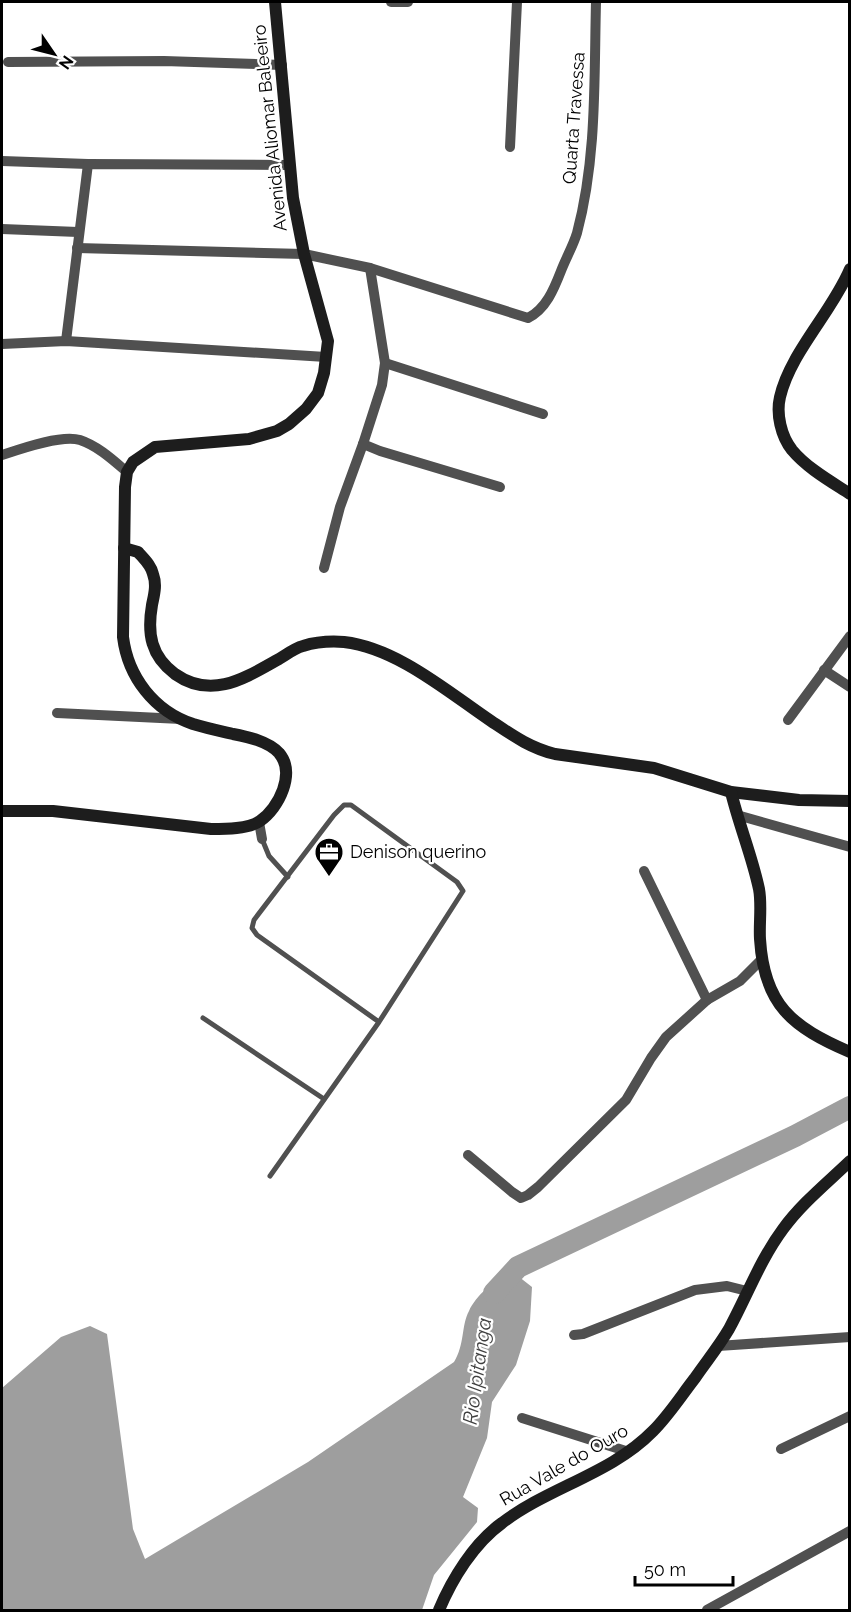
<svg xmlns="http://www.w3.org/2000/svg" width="851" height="1612" viewBox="0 0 851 1612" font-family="Raleway,sans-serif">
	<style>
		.water { fill: #9e9e9e }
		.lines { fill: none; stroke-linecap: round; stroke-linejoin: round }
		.river { stroke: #9e9e9e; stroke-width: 22 }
		.lane { stroke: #505050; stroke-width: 5 }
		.street { stroke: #505050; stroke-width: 10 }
		.secondary { stroke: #1d1d1d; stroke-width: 12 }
		.labels { text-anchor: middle; stroke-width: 4.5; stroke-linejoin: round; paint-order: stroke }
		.street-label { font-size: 18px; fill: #000; stroke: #fff }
		.poi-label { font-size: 18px; fill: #000; stroke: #fff; text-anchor: start }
		.water-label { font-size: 20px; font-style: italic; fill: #3f3f3f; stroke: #fff }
	</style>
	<rect width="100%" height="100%" fill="#fff"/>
	<path class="water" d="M 509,1269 L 532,1287 L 530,1321 L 516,1365 L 492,1402 L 487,1438 L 463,1497 L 478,1508 L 477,1522 L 434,1575 L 422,1610 L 2,1610 L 2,1388 L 61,1337 L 90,1326 L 107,1334 L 133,1529 L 145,1559 L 308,1462 L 454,1362 C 465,1344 461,1326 469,1311 C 476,1295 496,1280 509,1269 Z"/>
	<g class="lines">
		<path class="river" d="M 494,1293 L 518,1267 L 795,1136 L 850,1107"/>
		<g class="lane">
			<path d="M 262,839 L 269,856 L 288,877"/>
			<path d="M 203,1018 L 324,1099"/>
			<path d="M 270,1176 L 379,1022 L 257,935 L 252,928 L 254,920 L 334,815 L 344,805 L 351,805 L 457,882 L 463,891 L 379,1022"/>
		</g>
		<g class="street">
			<path d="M 391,2 L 408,2"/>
			<path d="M 8,62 L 164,61 L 282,65"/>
			<path d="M 510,147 L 517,2"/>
			<path d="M 2,161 L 88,164"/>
			<path d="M 2,229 L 78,232"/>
			<path d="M 77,248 L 304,254 L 370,268 L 528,318 C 546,309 554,289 561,271 C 566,258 573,246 577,233 C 597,158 594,79 596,2"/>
			<path d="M 66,341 L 88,164 L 289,165"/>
			<path d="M 2,344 L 66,341 L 326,357"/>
			<path d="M 385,363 L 543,414"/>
			<path d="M 363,444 L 380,451 L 500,487"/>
			<path d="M 2,455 C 20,449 62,434 80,440 C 98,446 113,460 127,472"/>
			<path d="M 324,568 L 340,507 L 363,444 L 382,385 L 385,363 L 370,268"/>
			<path d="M 824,670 L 850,687"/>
			<path d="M 57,713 L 181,719"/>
			<path d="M 788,720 L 850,636"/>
			<path d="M 737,815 L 850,847"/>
			<path d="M 259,822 L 262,839"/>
			<path d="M 644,871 L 707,1000"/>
			<path d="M 468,1155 L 512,1192 L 521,1198 L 528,1195 L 538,1187 L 626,1100 L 651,1058 L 666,1037 L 707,1000 L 740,981 L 761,960"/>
			<path d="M 574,1335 L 583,1334 L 695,1290 L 727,1286 L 747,1291"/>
			<path d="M 718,1346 L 850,1337"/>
			<path d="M 522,1418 L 629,1452"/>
			<path d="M 781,1449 L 850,1416"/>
			<path d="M 707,1610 L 850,1531"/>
		</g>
		<g class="secondary">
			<path d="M 850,269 C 832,312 790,353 780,397 C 776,414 781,436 792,450 C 807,468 830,481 850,494"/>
			<path d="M 124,548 L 138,552 C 144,559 151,565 153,574 C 157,585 154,595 152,605 C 147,634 151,656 175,674 C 212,700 245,678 279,659 C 287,654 295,648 303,646 C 316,642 331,641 344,642 C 397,648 448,692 491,721 C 512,735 530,748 555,754 L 654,768 L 731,792 L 799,800 L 850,801"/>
			<path d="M 731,792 C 739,825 752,856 759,889 C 762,905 759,923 760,939 C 764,1005 792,1027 850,1052"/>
			<path d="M 2,811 L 53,811 L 211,829 C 226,829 248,829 260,821 C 279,808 296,773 279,753 C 268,741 248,737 233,734 C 220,731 206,728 193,724 C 154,711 128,677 123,637 L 125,487 L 127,472 L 133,462 L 155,447 L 249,439 L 277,431 L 289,424 L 306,409 L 318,393 L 324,373 L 328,341 L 304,254 L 293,198 L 275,2"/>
			<path d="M 439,1610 C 452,1579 474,1543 502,1523 C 549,1487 611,1474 653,1431 C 669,1415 681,1396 695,1378 C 706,1362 719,1346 729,1329 C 747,1296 760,1260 783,1229 C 801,1204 827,1183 850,1161"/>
		</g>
	</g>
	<defs>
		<g id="office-pin" transform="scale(1.5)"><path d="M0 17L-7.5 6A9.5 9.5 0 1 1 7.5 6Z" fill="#000" stroke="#fff"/><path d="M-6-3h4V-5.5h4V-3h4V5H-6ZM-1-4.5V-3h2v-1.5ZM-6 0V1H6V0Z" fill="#fff"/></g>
	</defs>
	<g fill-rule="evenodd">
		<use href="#office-pin" x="329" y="852"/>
	</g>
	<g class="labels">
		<g class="street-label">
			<text transform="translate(574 118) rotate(-86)" y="6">Quarta Travessa</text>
			<text transform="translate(270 128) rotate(-96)" y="6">Avenida Aliomar Baleeiro</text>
			<text transform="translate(564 1465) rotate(-30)" y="6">Rua Vale do Ouro</text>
		</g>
		<g class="poi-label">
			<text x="350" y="858">Denison querino</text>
		</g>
		<g class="water-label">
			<text transform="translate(477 1371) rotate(-82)" y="7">Rio Ipitanga</text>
		</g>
	</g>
	<rect width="851" height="1612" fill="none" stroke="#000000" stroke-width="6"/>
	<g transform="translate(54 54) rotate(125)" stroke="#ffffff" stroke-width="4.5" paint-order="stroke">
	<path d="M0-4.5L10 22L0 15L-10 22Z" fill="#000000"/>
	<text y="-9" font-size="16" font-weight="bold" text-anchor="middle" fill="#000000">N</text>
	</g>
	<path d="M635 1576v9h98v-9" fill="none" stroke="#000000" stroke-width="3"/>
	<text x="644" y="1576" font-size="18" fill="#000000" stroke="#ffffff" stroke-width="4.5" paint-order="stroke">50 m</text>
</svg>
